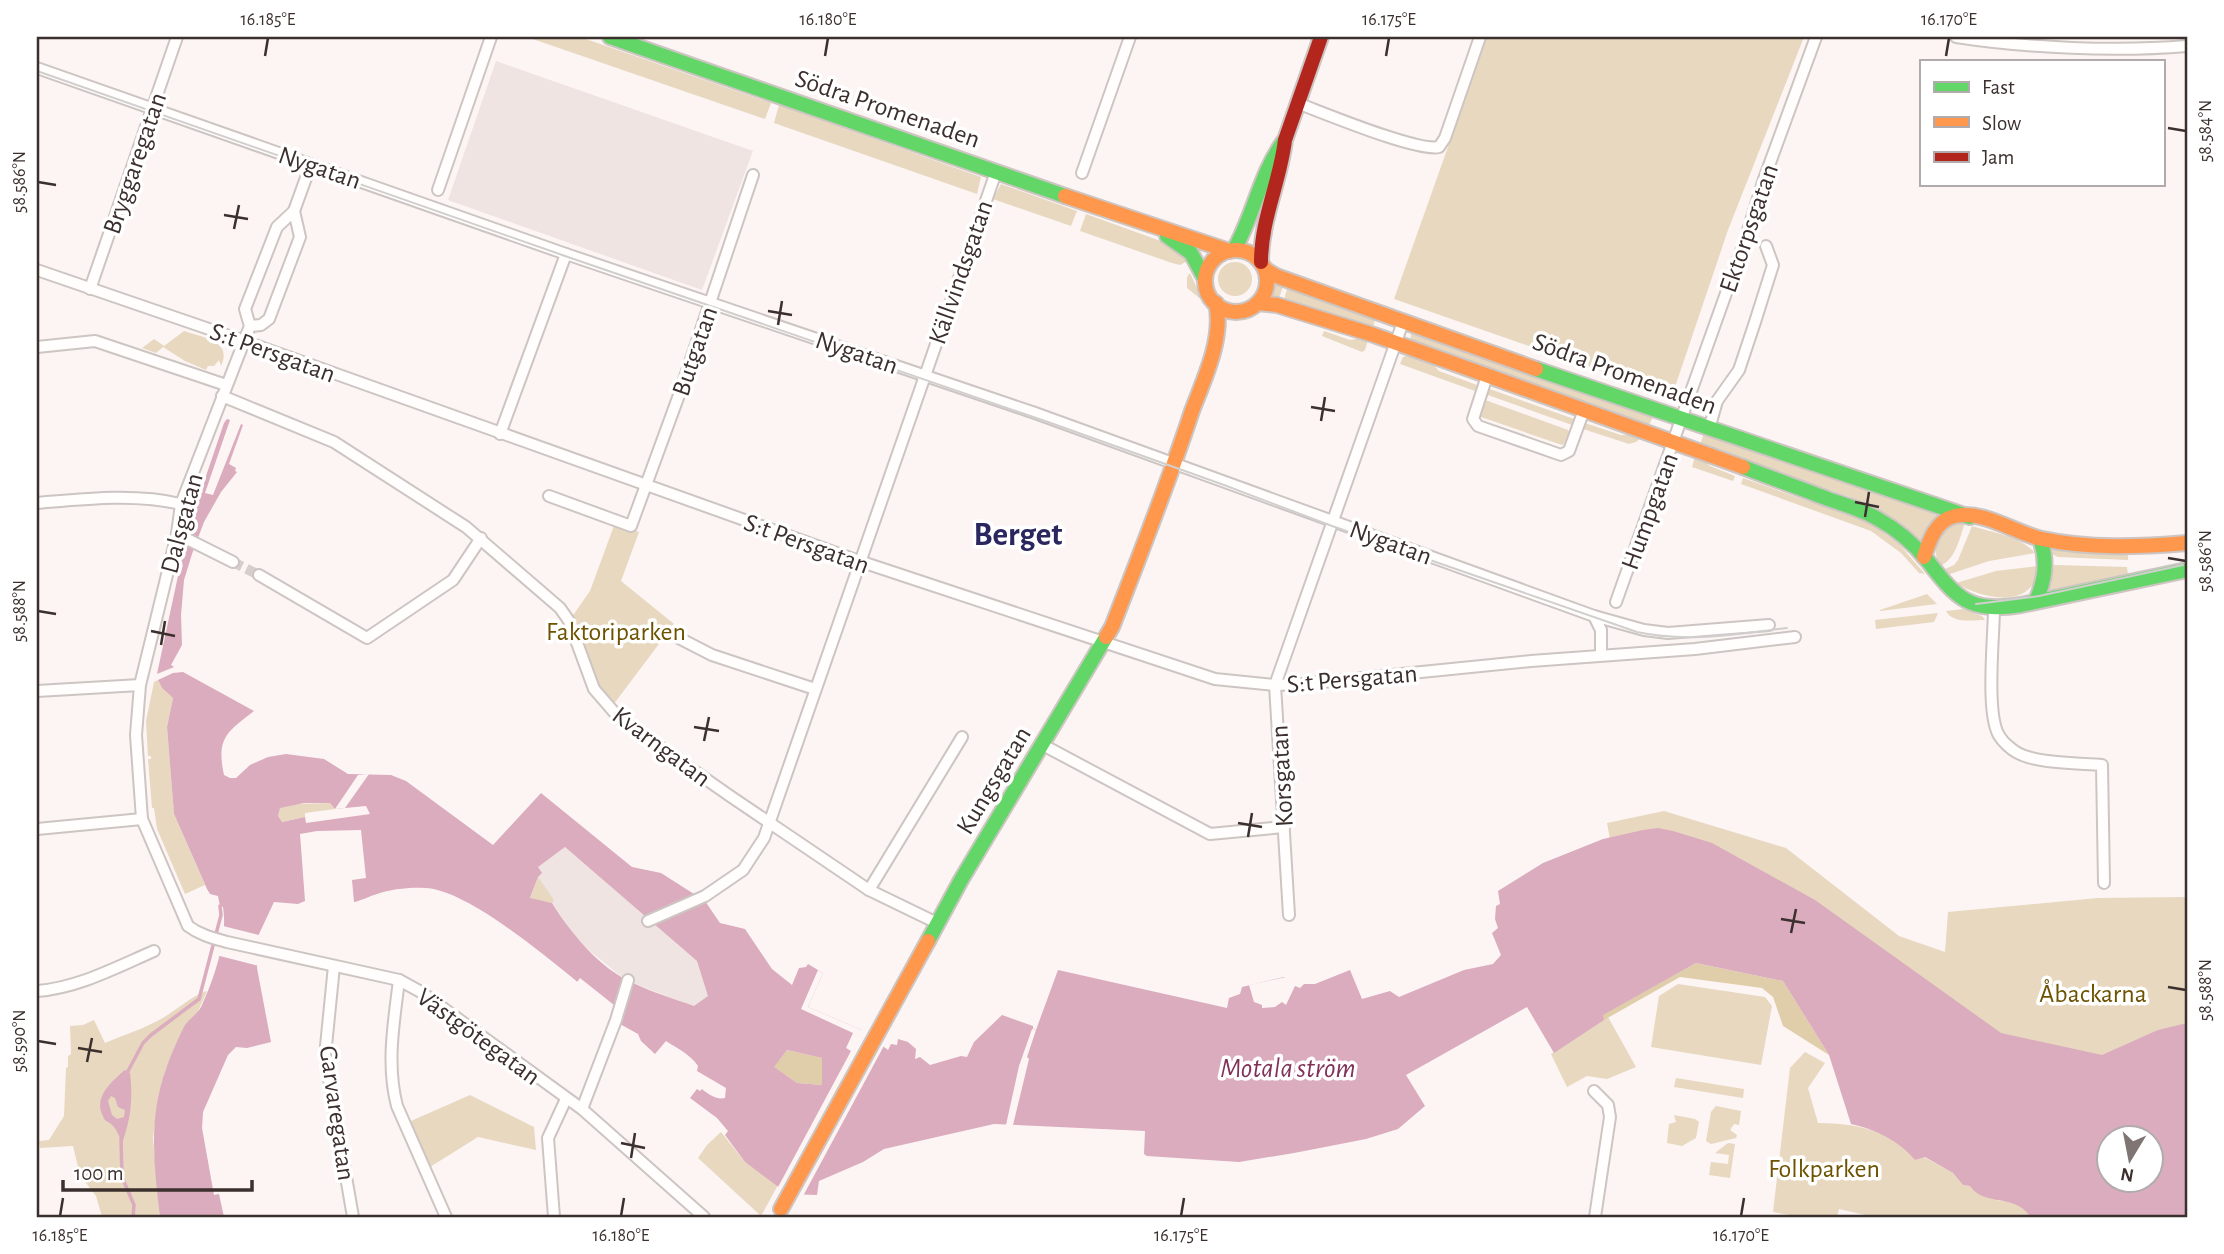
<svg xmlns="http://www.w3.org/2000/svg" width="2224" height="1254" viewBox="0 0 2224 1254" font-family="'Alegreya Sans',sans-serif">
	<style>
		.built { fill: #efe4e1 }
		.green { fill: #e7d8bf }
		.forest { fill: #e0ceab }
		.water { fill: #dbabbe; fill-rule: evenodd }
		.pier { fill: #fcf5f4 }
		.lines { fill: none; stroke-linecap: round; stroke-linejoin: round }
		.stream { stroke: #dbabbe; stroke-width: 3.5 }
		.street-tunnel { stroke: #d5cecc; stroke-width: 10; stroke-dasharray: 10 5; stroke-linecap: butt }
		.street-casing { stroke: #cdc5c2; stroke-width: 14 }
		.fast-casing { stroke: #cdc5c2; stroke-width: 18 }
		.slow-casing { stroke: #cdc5c2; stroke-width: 18 }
		.jam-casing { stroke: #cdc5c2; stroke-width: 18 }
		.street { stroke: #fffefd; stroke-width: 10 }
		.fast { stroke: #63d668; stroke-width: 14 }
		.slow { stroke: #ff974d; stroke-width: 14 }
		.jam { stroke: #b3261e; stroke-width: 14 }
		.tram { stroke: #d1cfce; stroke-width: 2 }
		.ticks { fill: none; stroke: #3b302d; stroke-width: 2.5 }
		.labels { text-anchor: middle; stroke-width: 7; stroke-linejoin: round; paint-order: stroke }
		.street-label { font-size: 26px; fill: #3b302d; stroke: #fff }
		.park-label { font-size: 26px; fill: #6d5300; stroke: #fff }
		.water-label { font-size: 28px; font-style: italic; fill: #813259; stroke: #fff }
		.district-label { font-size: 33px; font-weight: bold; fill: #292660; stroke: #fff }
		.neatline { fill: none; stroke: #3b302d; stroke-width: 2.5 }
		.ticks-label { font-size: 18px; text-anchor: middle; fill: #3b302d }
	</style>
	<rect width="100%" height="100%" fill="#fcf5f4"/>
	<g class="built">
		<path d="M 496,61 L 753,151 L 702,290 L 448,200 Z"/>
		<path d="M 565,847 L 697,961 L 709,996 L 694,1007 L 633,983 L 623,978 L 580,943 L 552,903 L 538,877 L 537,867 Z"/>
	</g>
	<g class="green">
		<path d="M 527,37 L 580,37 L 771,103 L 765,119 Z"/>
		<path d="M 1487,37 L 1804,37 L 1728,230 L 1672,396 L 1394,299 Z"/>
		<path d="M 779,105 L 981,177 L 977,194 L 774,123 Z"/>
		<path d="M 1001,184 L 1077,211 L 1071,226 L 993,199 Z"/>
		<path d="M 1086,214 L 1169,244 L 1182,251 L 1189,260 L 1180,265 L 1172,263 L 1080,231 Z"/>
		<circle cx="1235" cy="279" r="17"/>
		<path d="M 1190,273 L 1203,301 L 1187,288 L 1187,277 Z"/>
		<path d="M 1269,279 L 1284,284 L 1279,298 L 1265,294 Z"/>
		<path d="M 1288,285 L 1376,317 L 1372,330 L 1284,300 Z"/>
		<path d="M 1417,330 L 1654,414 L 1648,428 L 1410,345 L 1411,334 Z"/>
		<path d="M 184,331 C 201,337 234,341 221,366 L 219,360 L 214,366 L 208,366 L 206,370 L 185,361 L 163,347 L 156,353 L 142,348 L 154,339 L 164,346 Z"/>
		<path d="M 1324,331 L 1350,340 L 1369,337 L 1365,350 L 1362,352 L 1322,336 Z"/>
		<path d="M 1409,355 L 1415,355 L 1431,362 L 1439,371 L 1477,385 L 1475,391 L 1400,364 L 1403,357 Z"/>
		<path d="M 1487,388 L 1574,419 L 1572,425 L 1485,394 Z"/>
		<path d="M 1485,400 L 1568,430 L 1570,434 L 1563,445 L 1559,444 L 1481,417 L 1478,412 L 1481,402 Z"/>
		<path d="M 1582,422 L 1621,435 L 1645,434 L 1636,442 L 1629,444 L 1580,428 Z"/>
		<path d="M 1705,430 L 1883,494 L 1941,517 L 1929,525 L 1922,545 L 1901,524 L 1881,511 L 1850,497 L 1700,445 Z"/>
		<path d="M 1696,453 L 1710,466 L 1735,476 L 1733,481 L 1692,467 Z"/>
		<path d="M 1743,478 L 1870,523 L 1899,544 L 1925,574 L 1919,573 L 1901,553 L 1871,531 L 1741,484 Z"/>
		<path d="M 615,523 L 639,532 L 621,581 L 674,624 L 610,709 L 594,689 L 569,621 L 590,591 Z"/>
		<path d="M 1954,523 L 1965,523 C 1959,539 1956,559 1940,566 C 1931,549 1937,531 1954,523 Z"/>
		<path d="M 1972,526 C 1991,532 2022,537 2035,553 L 1989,561 L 1947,575 L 1943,570 L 1954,565 L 1958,560 Z"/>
		<path d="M 2056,548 L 2085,552 L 2128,553 L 2128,560 L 2058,557 L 2052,554 L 2053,549 Z"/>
		<path d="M 2054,565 L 2127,567 L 2128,575 L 2049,591 Z"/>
		<path d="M 2039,566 C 2035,610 1983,600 1956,583 L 1996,571 Z"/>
		<path d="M 1927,594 L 1937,604 L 1880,611 L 1880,610 Z"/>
		<path d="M 1963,609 L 1982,616 L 1985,620 C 1972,620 1953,624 1946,611 Z"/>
		<path d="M 1938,613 L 1934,622 L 1876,629 L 1875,620 Z"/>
		<path d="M 158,680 L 162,688 L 173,698 L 167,727 L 174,814 L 205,885 L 185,894 L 157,829 L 154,808 L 152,808 L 148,759 L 151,759 L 151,756 L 148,756 L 146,721 L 154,682 Z"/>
		<path d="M 330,803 L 335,809 L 305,813 L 305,817 L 281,822 L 278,816 L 280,807 L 293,804 Z"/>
		<path d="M 1664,811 L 1786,848 L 1899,936 L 1945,952 L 1948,912 L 2098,898 L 2187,897 L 2187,1217 L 2150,1180 L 2150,1138 L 2108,1138 L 1612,850 L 1607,823 Z"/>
		<path d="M 538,877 L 554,900 L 552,903 L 530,899 Z"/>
		<path d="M 1678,984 L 1765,997 L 1772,1006 L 1761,1065 L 1651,1047 L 1659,996 Z"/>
		<path d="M 207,991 L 195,1018 L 187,1022 L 166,1069 L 159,1093 L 153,1138 L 160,1217 L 102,1217 L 96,1196 L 80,1175 L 73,1146 L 40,1148 L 39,1141 L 49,1140 L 64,1116 L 66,1068 L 68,1067 L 68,1056 L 71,1054 L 70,1026 L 83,1025 L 94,1020 L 105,1043 C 124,1035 143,1029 161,1019 C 174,1012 196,993 207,991 Z"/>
		<path d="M 1608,1017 L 1636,1067 L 1607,1079 L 1587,1076 L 1567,1087 L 1551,1054 Z"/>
		<path d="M 1805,1052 L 1825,1063 L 1808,1088 L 1818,1123 C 1857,1124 1888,1128 1915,1160 L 1924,1157 L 1953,1173 L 1963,1185 L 1970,1186 L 1999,1201 L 2008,1200 L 2023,1206 L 2029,1215 L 2056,1217 L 1874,1217 L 1839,1209 L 1837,1217 L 1801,1217 L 1773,1212 L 1790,1068 Z"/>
		<path d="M 1676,1078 L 1744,1089 L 1743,1098 L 1674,1087 Z"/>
		<path d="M 470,1095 L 534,1127 L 536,1150 L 478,1137 L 430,1167 L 411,1121 Z"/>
		<path d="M 1716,1106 L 1741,1111 L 1739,1125 L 1734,1124 L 1730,1130 L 1737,1135 L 1736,1138 L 1711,1144 L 1706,1141 L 1711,1112 Z"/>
		<path d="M 1674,1115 L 1695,1119 L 1699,1122 L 1696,1138 L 1682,1146 L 1667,1143 L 1669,1124 L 1676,1122 Z"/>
		<path d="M 721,1132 L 745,1162 L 778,1185 L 761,1216 L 698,1158 L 707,1145 Z"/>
		<path d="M 1728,1143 L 1735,1144 L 1730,1178 L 1709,1175 L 1711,1162 L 1728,1164 L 1729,1155 L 1715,1153 Z"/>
	</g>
	<g class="forest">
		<path d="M 1696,963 L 1783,981 L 1829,1055 L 1783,1026 L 1773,997 L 1762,988 L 1680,977 L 1604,1020 L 1602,1015 Z"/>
		<path d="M 787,1050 L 822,1058 L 822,1085 L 797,1083 L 773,1067 Z"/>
	</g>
	<g class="water">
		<path d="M 227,419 L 230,420 L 205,493 L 213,495 L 241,424 L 243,425 L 229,464 L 236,468 L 235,471 L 237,472 L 221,492 L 204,522 L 192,554 L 184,580 L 181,615 L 182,645 L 171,665 L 174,667 L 157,674 L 188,529 L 224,423 Z"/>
		<path d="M 183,672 L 254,711 C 227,732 216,738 224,775 L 230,778 L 236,778 L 250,765 L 268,757 L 286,754 L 324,759 L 348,774 L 391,775 L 406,781 L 493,845 L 541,793 L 632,867 L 661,873 L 705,901 L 720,923 L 745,929 L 772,969 L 792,985 L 799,968 L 806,967 L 808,964 L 823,973 L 808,1007 L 862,1030 L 888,1050 L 891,1044 L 897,1045 L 898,1039 L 908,1042 L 916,1049 L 915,1059 L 920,1057 L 930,1065 L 961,1056 L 967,1057 L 974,1042 L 1002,1015 L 1033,1026 L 1033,1029 L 1036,1030 L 1058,970 L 1227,1008 L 1229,998 L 1240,994 L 1242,987 L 1284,977 L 1303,984 L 1315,984 L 1350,970 L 1362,999 L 1390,991 L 1399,997 L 1464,970 L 1493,964 L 1501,955 L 1492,933 L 1498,928 L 1495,919 L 1496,906 L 1500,904 L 1498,891 L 1543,863 L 1603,839 L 1643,830 L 1658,828 L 1673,831 L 1712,843 L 1815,900 L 2001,1033 L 2102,1055 L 2158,1030 L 2187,1023 L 2187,1217 L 2056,1217 L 2029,1215 C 2013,1193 1984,1207 1970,1186 L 1963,1185 L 1953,1173 L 1925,1157 L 1915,1160 C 1899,1141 1875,1129 1851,1124 L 1829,1055 L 1783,981 L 1696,963 L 1603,1015 L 1604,1020 L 1554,1053 L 1527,1007 L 1406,1075 L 1425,1106 L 1398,1129 L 1366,1139 L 1294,1153 L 1239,1162 L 1147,1156 L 1144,1154 L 1145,1131 L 994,1124 L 884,1149 L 863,1162 L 819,1181 L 817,1195 L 788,1194 L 745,1162 L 725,1135 L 728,1131 L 717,1118 L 690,1098 L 697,1089 L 700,1091 L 702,1089 C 708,1094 716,1100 725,1098 L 726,1088 L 697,1071 L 698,1066 C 690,1054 678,1049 666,1041 L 655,1054 L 641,1041 L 638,1034 L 620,1024 L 609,1007 C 568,976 474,890 425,888 C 410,887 391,889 377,894 C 369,896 361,901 354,902 L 352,880 L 366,878 L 361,830 L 317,831 L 300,834 L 305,901 L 298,904 L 274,902 L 259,934 L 257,968 L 271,1042 L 247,1048 L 236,1047 L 228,1055 L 203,1112 L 202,1128 L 214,1195 L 219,1194 L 224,1217 L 160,1217 C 154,1167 148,1118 166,1069 C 171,1055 178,1038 185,1025 C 190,1018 198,1014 202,1005 C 215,977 228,937 223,907 L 220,906 L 218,896 L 210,894 L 207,889 L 174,814 L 167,727 L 173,698 L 162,688 L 158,680 L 173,673 ZM 304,803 L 330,803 L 335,809 L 366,806 L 370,814 L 306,823 L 305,817 L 282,822 L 278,816 L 280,808 ZM 565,847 L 697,961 L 708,996 L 694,1006 C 674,999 652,992 633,983 C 599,968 571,933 552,903 L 530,898 L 538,877 L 542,873 L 538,867 ZM 787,1050 L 822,1058 L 822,1085 L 797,1083 L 774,1067 ZM 2108,1138 L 2150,1138 L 2150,1180 L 2108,1180 Z"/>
		<path d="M 125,1070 L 130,1073 C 133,1098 131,1119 122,1143 C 119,1136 117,1129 111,1124 C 106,1120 105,1122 103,1116 C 93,1097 112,1081 125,1070 ZM 111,1096 L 115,1098 L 118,1107 L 125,1110 L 124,1117 L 117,1119 L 112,1115 L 108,1101 Z"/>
	</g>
	<g class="pier">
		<path d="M 369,774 L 345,808 L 335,809 L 358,775 Z"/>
		<path d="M 219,925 L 263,936 L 259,966 L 216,955 Z"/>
		<path d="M 818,970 L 823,973 L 808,1007 L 862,1030 L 864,1027 L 886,1042 L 802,1198 L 788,1198 L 777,1189 L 851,1051 L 846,1048 L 853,1033 L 801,1009 Z"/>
		<path d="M 1291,976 L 1305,983 L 1300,988 L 1295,986 L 1286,1005 L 1282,1002 L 1275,1007 L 1262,1008 L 1262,1005 L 1254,1002 L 1249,985 Z"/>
		<path d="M 580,978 L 614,1005 L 623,978 L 633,983 L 620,1024 L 613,1011 L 611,1015 L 572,983 L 574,980 L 577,982 Z"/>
		<path d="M 1032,1029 L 1036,1030 L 1027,1057 L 1029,1059 L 1013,1125 L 1006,1125 L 1019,1066 Z"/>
	</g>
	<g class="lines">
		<g class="stream">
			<path d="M 127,1073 L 143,1043 L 151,1035 L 199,999 L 221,915 L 220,906"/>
			<path d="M 121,1138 L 122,1177 L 134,1205 L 133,1217"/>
		</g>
		<path class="street-tunnel" d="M 233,562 L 259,575"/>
		<g class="street-casing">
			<g id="street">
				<path d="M 1956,37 C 2028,48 2116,52 2187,46"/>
				<path d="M 37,68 L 566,254 L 1035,413 L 1594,616 L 1644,630 L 1668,633 L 1769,625"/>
				<path d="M 1297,103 C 1324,113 1417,152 1439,147 L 1445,138 L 1480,37"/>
				<path d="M 311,164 L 294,211 L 277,227 L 245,309 L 250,326 L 181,504 L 177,534 L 140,685 L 136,735 L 142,819 L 188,926 C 200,935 213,938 227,942 L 399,980 L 421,992 L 582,1109 L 704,1217"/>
				<path d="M 1082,173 L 1130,37"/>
				<path d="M 438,190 L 491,37"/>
				<path d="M 37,270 L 244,341 L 859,561 L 1215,679 L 1275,685 L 1302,684 L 1531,661 L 1695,649 L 1795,637"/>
				<path d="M 90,289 L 177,37"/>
				<path d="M 250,326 L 261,325 L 269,319 L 300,237 L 294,211"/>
				<path d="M 37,347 L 95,341 L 226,385"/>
				<path d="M 1487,376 L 1473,419 L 1478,426 L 1561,455 L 1569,451 L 1584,410"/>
				<path d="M 222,396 L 334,442 L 466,527 L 560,608 L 569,621 L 594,689 L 620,719 L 730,796 L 869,890 L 937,923"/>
				<path d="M 1709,429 L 1717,401 L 1739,370 L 1755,322 L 1773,265 L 1766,246"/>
				<path d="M 500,434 L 566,254"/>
				<path d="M 549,496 L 631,526 L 679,395 L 753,175"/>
				<path d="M 37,503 C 84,499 134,493 181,504"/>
				<path d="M 177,534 L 233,562"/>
				<path d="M 259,575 L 367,638 L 453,580 L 481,538"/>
				<path d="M 1616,602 L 1745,240 L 1763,182 L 1816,37"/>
				<path d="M 1994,608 C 1994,636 1985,717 2000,737 C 2003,742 2011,749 2016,752 C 2036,764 2079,763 2102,765 L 2104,883"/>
				<path d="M 1594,616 L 1601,630 L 1601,655"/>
				<path d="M 673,635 L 712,655 L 815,689"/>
				<path d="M 37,691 L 140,685"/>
				<path d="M 1043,745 L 1210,834 L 1284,827"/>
				<path d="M 37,829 L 142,819"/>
				<path d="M 869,890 L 962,737"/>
				<path d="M 1289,915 L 1275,685 L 1403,322"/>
				<path d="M 648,921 L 705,896 L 743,870 L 764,838 L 996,172"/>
				<path d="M 334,966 L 325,1056 L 353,1217"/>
				<path d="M 399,980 C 394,1022 386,1064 397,1106 L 446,1217"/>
				<path d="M 37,991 C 78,988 117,967 154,951"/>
				<path d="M 1594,1091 L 1608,1105 L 1610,1117 L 1595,1217"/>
				<path d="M 582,1109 L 616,1020 L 628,980"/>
				<path d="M 554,1217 L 548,1138 L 566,1099"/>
			</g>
		</g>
		<g class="fast-casing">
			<g id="fast">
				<path d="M 610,37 L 1065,196"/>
				<path d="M 1167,236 L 1191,253 L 1205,279"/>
				<path d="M 1234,250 C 1254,215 1260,174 1284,141"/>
				<path d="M 1536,369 L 1970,517"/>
				<path d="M 1743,467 C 1771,478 1800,488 1828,499 C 1845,505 1863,510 1878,519 C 1896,529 1914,544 1927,560 C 1957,599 1969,613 2021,605 L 2187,570"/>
				<path d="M 2036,601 C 2045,580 2048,561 2040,539"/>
				<path d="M 928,941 L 961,880 L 1106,637"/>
			</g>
		</g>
		<g class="slow-casing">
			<g id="slow">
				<path d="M 1065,196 L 1229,251"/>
				<circle cx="1236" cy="281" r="31"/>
				<path d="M 1266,270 L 1276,276 L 1536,369"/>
				<path d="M 1258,303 L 1277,305 L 1374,335 L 1743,467"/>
				<path d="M 1924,557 C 1929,541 1936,520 1955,516 C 1984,510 2015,533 2042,539 C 2089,549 2139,547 2187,543"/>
				<path d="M 1106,637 L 1112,627 C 1140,555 1168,484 1192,411 C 1204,379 1224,338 1216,303"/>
				<path d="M 781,1209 L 928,941"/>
			</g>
		</g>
		<g class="jam-casing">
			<path id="jam" d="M 1261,262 C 1261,219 1280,182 1285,140 L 1321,37"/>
		</g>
		<use href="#street" class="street"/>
		<use href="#fast" class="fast"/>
		<use href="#slow" class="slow"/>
		<use href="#jam" class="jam"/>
		<g class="tram">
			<path d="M 37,71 L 565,256 L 1048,422 L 1224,485 L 1332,526 L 1637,632 C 1687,643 1737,634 1787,628"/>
			<path d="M 1976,604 L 2039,596 L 2183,565"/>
		</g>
	</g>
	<path class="ticks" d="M 265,56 L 268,38M 825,56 L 828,38M 1386,56 L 1389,38M 1946,56 L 1949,38M 2168,128 L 2186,131M 38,182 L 56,185M 224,215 L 248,219M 234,229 L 239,205M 768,311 L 792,315M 778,325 L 782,301M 1311,407 L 1335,411M 1321,421 L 1325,397M 1855,502 L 1879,507M 1865,517 L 1869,492M 2168,558 L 2186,561M 38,611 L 56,614M 151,631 L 175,636M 161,645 L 165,621M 694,727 L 719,731M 704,741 L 709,717M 1238,823 L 1262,827M 1248,837 L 1252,813M 1781,919 L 1805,923M 1791,933 L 1796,909M 2168,987 L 2186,990M 38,1041 L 56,1044M 78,1048 L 102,1052M 87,1062 L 92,1038M 621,1143 L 645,1148M 631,1158 L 635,1133M 60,1216 L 63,1198M 621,1216 L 624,1198M 1181,1216 L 1184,1198M 1741,1216 L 1744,1198"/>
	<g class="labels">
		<g class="street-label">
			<text transform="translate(888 108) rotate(19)" y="9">Södra Promenaden</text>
			<text transform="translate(134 163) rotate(-71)" y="9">Bryggaregatan</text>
			<text transform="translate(320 167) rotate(19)" y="9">Nygatan</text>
			<text transform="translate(1748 228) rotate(-71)" y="9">Ektorpsgatan</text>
			<text transform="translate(960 272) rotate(-71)" y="9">Källvindsgatan</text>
			<text transform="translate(694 351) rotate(-71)" y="9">Butgatan</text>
			<text transform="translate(273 352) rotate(20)" y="9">S:t Persgatan</text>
			<text transform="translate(857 352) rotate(19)" y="9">Nygatan</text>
			<text transform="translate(1625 373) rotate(20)" y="9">Södra Promenaden</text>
			<text transform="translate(1649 511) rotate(-70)" y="9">Humpgatan</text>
			<text transform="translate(181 523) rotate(-75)" y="9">Dalsgatan</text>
			<text transform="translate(1391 542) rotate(20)" y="9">Nygatan</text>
			<text transform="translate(807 543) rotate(20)" y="9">S:t Persgatan</text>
			<text transform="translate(1352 678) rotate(-5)" y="9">S:t Persgatan</text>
			<text transform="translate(662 746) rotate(37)" y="9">Kvarngatan</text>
			<text transform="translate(1281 776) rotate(-93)" y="9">Korsgatan</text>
			<text transform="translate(993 780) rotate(-59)" y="9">Kungsgatan</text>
			<text transform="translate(479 1036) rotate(36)" y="9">Västgötegatan</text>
			<text transform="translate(338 1113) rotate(82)" y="9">Garvaregatan</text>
		</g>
		<g class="park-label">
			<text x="616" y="640">Faktoriparken</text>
			<text x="2093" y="1002">Åbackarna</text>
			<text x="1824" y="1177">Folkparken</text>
		</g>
		<g class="water-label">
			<text x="1288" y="1077">Motala ström</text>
		</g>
		<g class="district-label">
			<text x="1018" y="545">Berget</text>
		</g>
	</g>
	<rect width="2224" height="1254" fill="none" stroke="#ffffff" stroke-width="77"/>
	<rect x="1920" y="60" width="245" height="126" fill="#ffffff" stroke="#b1acab" stroke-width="2"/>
	<rect x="1934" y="82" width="35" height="10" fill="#63d668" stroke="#b1acab" stroke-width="2"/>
	<text x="1982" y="94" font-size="21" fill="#3b302d">Fast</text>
	<rect x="1934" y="117" width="35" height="10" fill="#ff974d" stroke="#b1acab" stroke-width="2"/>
	<text x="1982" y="130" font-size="21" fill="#3b302d">Slow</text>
	<rect x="1934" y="152" width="35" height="10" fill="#b3261e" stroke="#b1acab" stroke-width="2"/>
	<text x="1982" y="164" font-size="21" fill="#3b302d">Jam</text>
	<g transform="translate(2130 1159) rotate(190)"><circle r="33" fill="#ffffff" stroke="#b1acab" stroke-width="2"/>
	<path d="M0-5L12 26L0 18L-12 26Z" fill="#7f7573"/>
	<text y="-10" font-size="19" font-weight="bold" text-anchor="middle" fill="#3b302d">N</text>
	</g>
	<path d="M63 1180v10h189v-10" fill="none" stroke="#3b302d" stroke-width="3.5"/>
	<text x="74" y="1180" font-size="21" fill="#3b302d" stroke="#ffffff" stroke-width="5" paint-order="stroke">100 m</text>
	<rect x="38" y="38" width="2148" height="1178" class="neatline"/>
	<g class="ticks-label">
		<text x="268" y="25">16.185°E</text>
		<text x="828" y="25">16.180°E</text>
		<text x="1389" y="25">16.175°E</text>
		<text x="1949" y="25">16.170°E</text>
		<text transform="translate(2205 131) rotate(-90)" y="6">58.584°N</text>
		<text transform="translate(19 182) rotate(-90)" y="6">58.586°N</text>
		<text transform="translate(2205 561) rotate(-90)" y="6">58.586°N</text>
		<text transform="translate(19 611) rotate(-90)" y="6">58.588°N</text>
		<text transform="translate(2205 990) rotate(-90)" y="6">58.588°N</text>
		<text transform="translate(19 1041) rotate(-90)" y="6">58.590°N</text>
		<text x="60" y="1241">16.185°E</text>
		<text x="621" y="1241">16.180°E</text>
		<text x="1181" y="1241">16.175°E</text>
		<text x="1741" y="1241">16.170°E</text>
	</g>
</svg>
